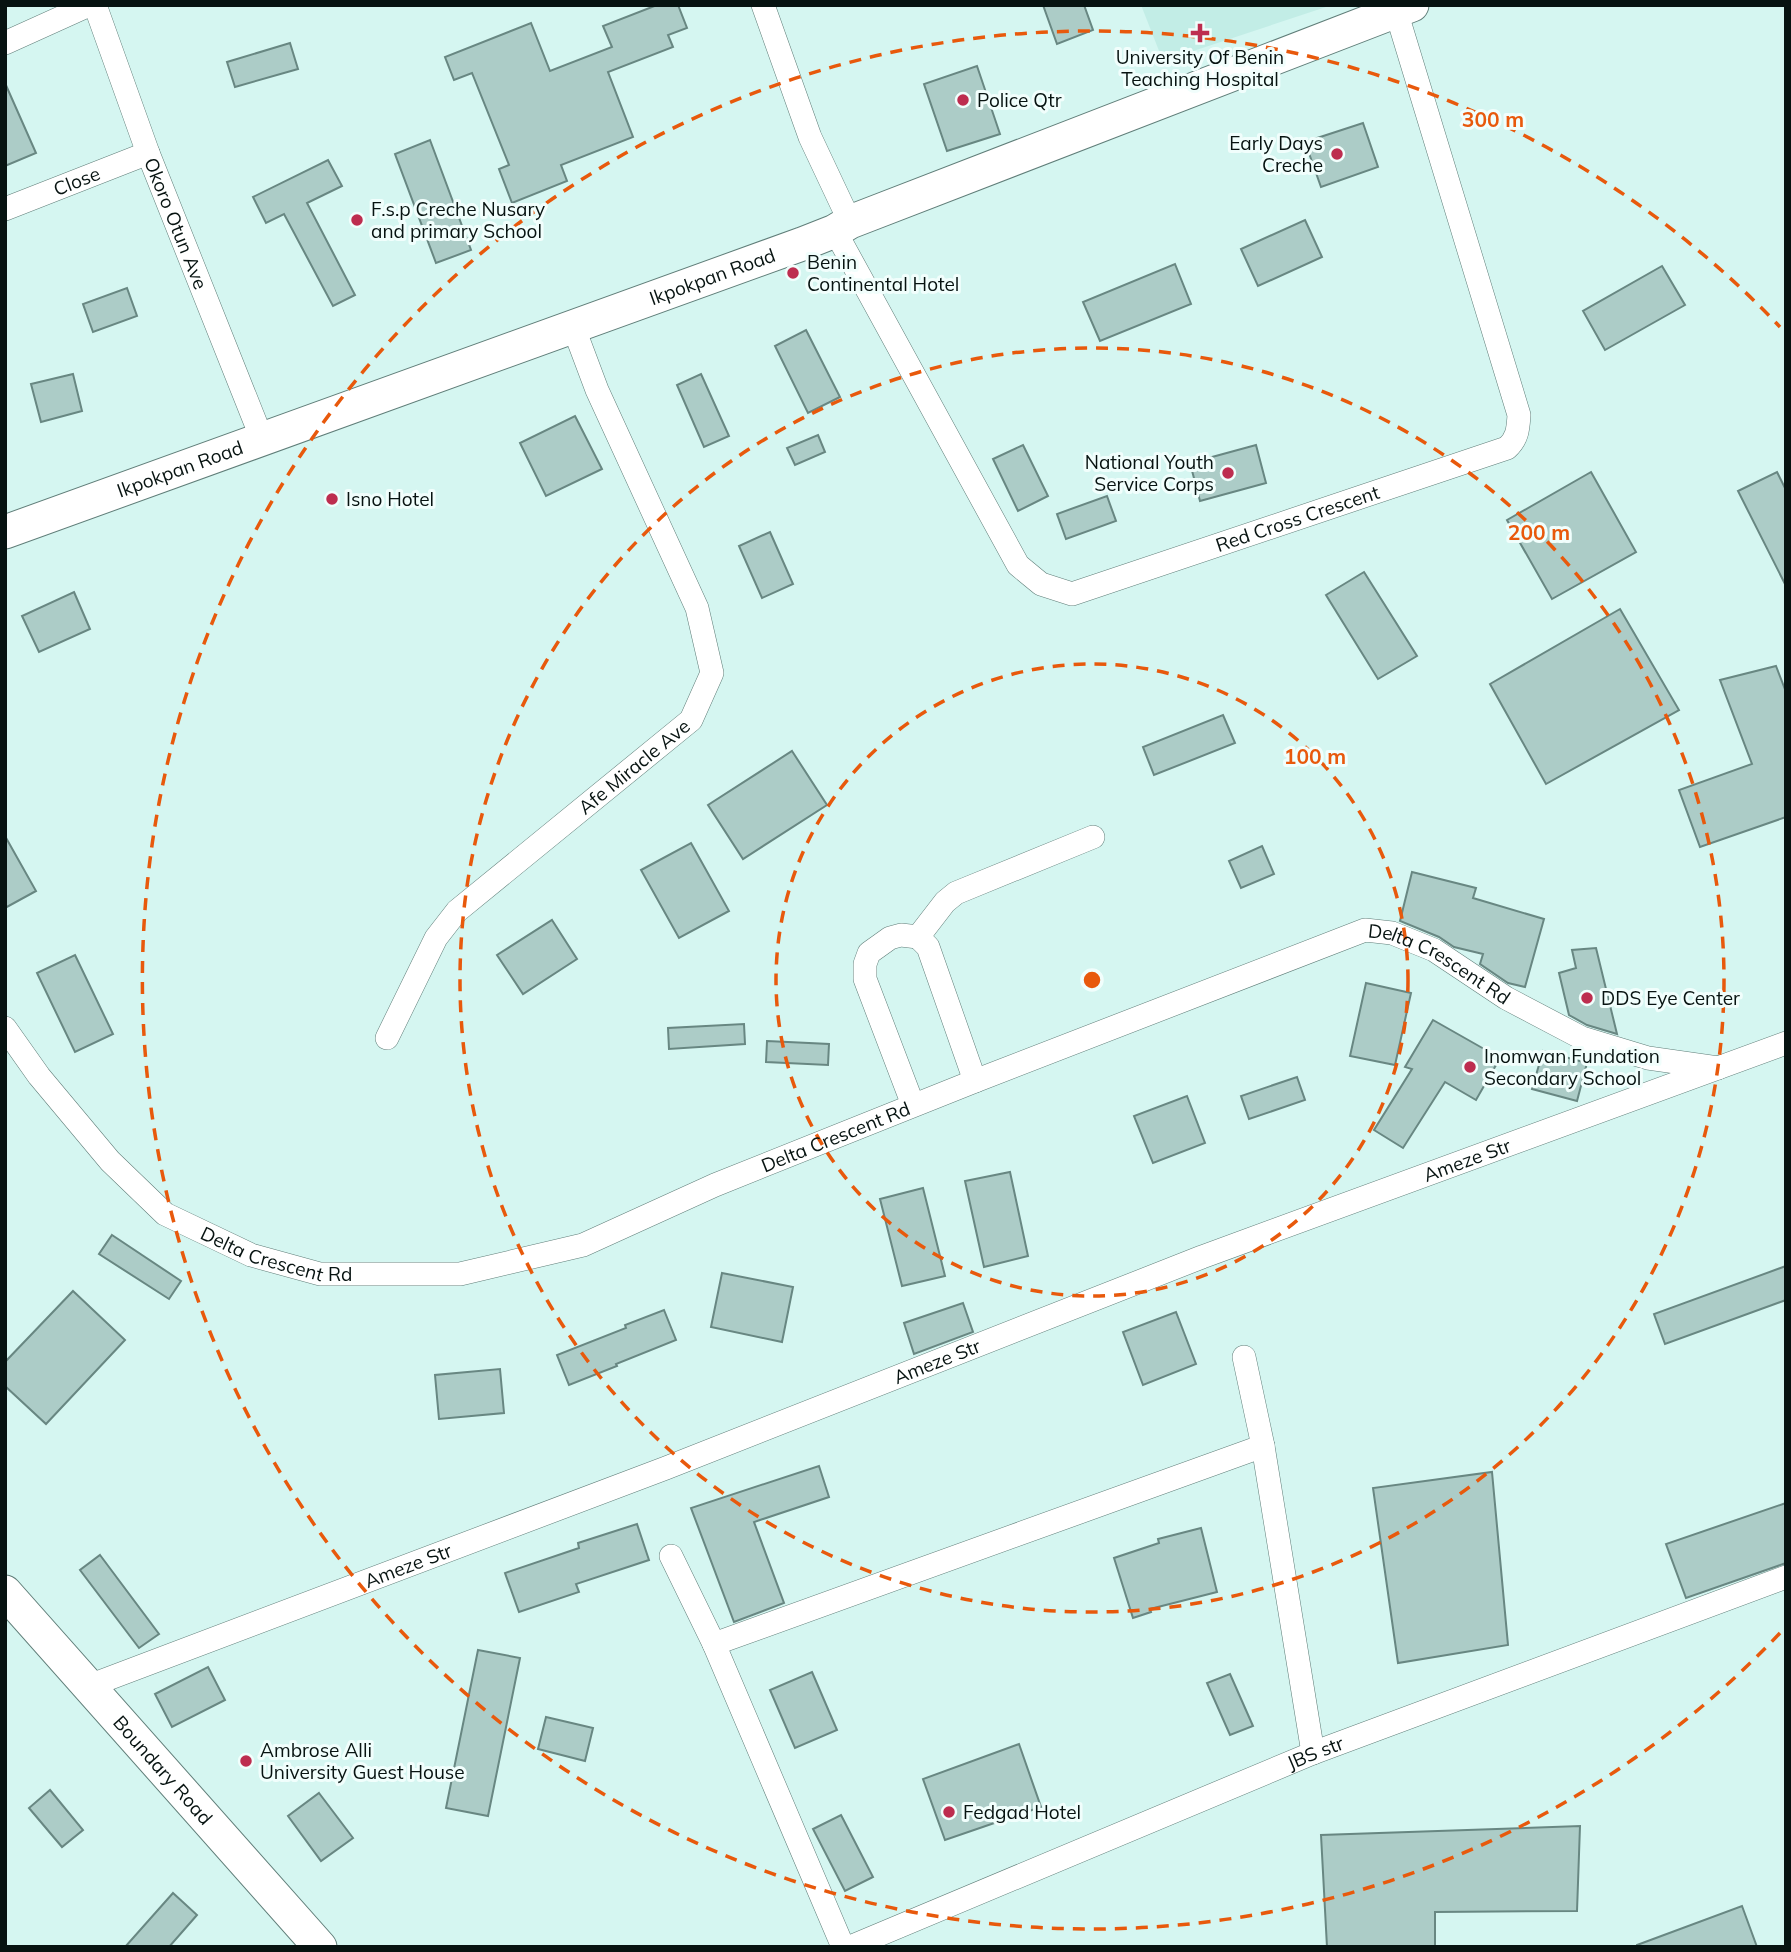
<svg xmlns="http://www.w3.org/2000/svg" width="1791" height="1952" viewBox="0 0 1791 1952" font-family="Mulish,sans-serif">
	<style>
		.built { fill: #c2ede6 }
		.building { fill: #acccc7; stroke: #688782; stroke-width: 2 }
		.lines { fill: none; stroke-linecap: round; stroke-linejoin: round }
		.street-casing { stroke: #607e79; stroke-width: 24 }
		.secondary-casing { stroke: #607e79; stroke-width: 35 }
		.street { stroke: #fff; stroke-width: 23 }
		.secondary { stroke: #fff; stroke-width: 33 }
		.ring { fill: none; stroke: #e8590c; stroke-width: 3.5; stroke-dasharray: 12 9 }
		.poi-dot { fill: #bd2d4f; stroke: #f1fefc; stroke-width: 2.5 }
		.labels { text-anchor: middle; stroke-width: 6; stroke-linejoin: round; paint-order: stroke }
		.poi-label { font-size: 19px; fill: #071311; stroke: #f1fefc; text-anchor: start }
		.street-label { font-size: 19px; fill: #071311; stroke: #f1fefc }
		.centre { fill: #e8590c; stroke: #f1fefc; stroke-width: 3.5 }
		.ring-label { font-size: 21px; text-anchor: middle; font-weight: bold; fill: #e8590c; stroke: #f1fefc; stroke-width: 6; stroke-linejoin: round; paint-order: stroke }
	</style>
	<rect width="100%" height="100%" fill="#d5f6f1"/>
	<path class="built" d="M 1141,5 L 1332,5 L 1163,61 Z"/>
	<g class="building">
		<path d="M 657,5 L 678,5 L 687,28 L 668,35 L 673,47 L 608,72 L 633,137 L 561,165 L 567,181 L 512,203 L 499,169 L 509,165 L 472,73 L 454,80 L 445,57 L 531,23 L 550,71 L 612,47 L 603,26 Z"/>
		<path d="M 1043,5 L 1084,5 L 1093,30 L 1057,44 Z"/>
		<path d="M 290,43 L 298,69 L 235,87 L 227,62 Z"/>
		<path d="M 977,66 L 1000,134 L 947,151 L 924,84 Z"/>
		<path d="M 5,83 L 36,153 L 5,166 Z"/>
		<path d="M 1363,123 L 1378,167 L 1321,187 L 1305,142 Z"/>
		<path d="M 430,140 L 471,250 L 436,263 L 395,154 Z"/>
		<path d="M 328,160 L 342,186 L 307,203 L 355,295 L 333,306 L 284,214 L 266,223 L 253,197 Z"/>
		<path d="M 1305,220 L 1322,257 L 1258,286 L 1241,249 Z"/>
		<path d="M 1175,264 L 1191,304 L 1100,341 L 1083,302 Z"/>
		<path d="M 1662,266 L 1685,305 L 1605,350 L 1583,311 Z"/>
		<path d="M 127,288 L 137,316 L 93,332 L 83,304 Z"/>
		<path d="M 806,330 L 840,397 L 808,413 L 775,346 Z"/>
		<path d="M 73,374 L 82,411 L 41,422 L 31,384 Z"/>
		<path d="M 701,374 L 729,436 L 704,447 L 677,385 Z"/>
		<path d="M 575,416 L 602,469 L 546,496 L 520,443 Z"/>
		<path d="M 818,435 L 825,452 L 795,465 L 787,448 Z"/>
		<path d="M 1023,445 L 1048,496 L 1018,511 L 993,459 Z"/>
		<path d="M 1256,445 L 1266,483 L 1200,501 L 1190,463 Z"/>
		<path d="M 1591,472 L 1636,552 L 1552,599 L 1507,520 Z"/>
		<path d="M 1777,472 L 1786,490 L 1786,586 L 1738,491 Z"/>
		<path d="M 1107,496 L 1116,521 L 1066,539 L 1057,514 Z"/>
		<path d="M 770,532 L 793,584 L 762,598 L 739,546 Z"/>
		<path d="M 1364,572 L 1417,656 L 1378,679 L 1326,595 Z"/>
		<path d="M 74,592 L 90,629 L 39,652 L 22,616 Z"/>
		<path d="M 1620,609 L 1679,710 L 1546,784 L 1490,684 Z"/>
		<path d="M 1776,666 L 1786,692 L 1786,817 L 1700,847 L 1679,790 L 1752,764 L 1720,680 Z"/>
		<path d="M 1223,715 L 1235,743 L 1154,775 L 1143,747 Z"/>
		<path d="M 792,751 L 827,805 L 743,859 L 708,805 Z"/>
		<path d="M 5,836 L 36,891 L 5,908 Z"/>
		<path d="M 691,843 L 729,911 L 679,938 L 641,870 Z"/>
		<path d="M 1262,846 L 1274,874 L 1241,888 L 1229,861 Z"/>
		<path d="M 1412,872 L 1476,888 L 1473,898 L 1544,919 L 1525,987 L 1508,983 L 1480,964 L 1483,954 L 1454,947 L 1439,937 L 1400,921 Z"/>
		<path d="M 552,920 L 577,959 L 523,994 L 497,955 Z"/>
		<path d="M 1596,948 L 1617,1034 L 1587,1025 L 1569,1015 L 1559,973 L 1576,968 L 1572,950 Z"/>
		<path d="M 75,955 L 113,1034 L 75,1052 L 37,973 Z"/>
		<path d="M 1366,983 L 1411,993 L 1395,1065 L 1350,1056 Z"/>
		<path d="M 1433,1020 L 1500,1058 L 1476,1100 L 1445,1082 L 1403,1148 L 1374,1130 L 1412,1069 L 1405,1067 Z"/>
		<path d="M 744,1024 L 745,1044 L 669,1049 L 668,1028 Z"/>
		<path d="M 767,1041 L 829,1044 L 828,1065 L 766,1062 Z"/>
		<path d="M 1543,1051 L 1587,1063 L 1577,1101 L 1532,1089 Z"/>
		<path d="M 1297,1077 L 1305,1100 L 1249,1119 L 1241,1096 Z"/>
		<path d="M 1187,1096 L 1205,1143 L 1153,1163 L 1134,1116 Z"/>
		<path d="M 1010,1172 L 1028,1256 L 984,1267 L 965,1181 Z"/>
		<path d="M 923,1188 L 945,1276 L 902,1286 L 880,1199 Z"/>
		<path d="M 112,1235 L 181,1281 L 169,1299 L 99,1254 Z"/>
		<path d="M 1786,1266 L 1786,1300 L 1665,1344 L 1654,1314 Z"/>
		<path d="M 722,1273 L 793,1287 L 782,1342 L 711,1327 Z"/>
		<path d="M 73,1291 L 125,1340 L 46,1424 L 5,1386 L 5,1362 Z"/>
		<path d="M 963,1303 L 973,1332 L 914,1354 L 904,1323 Z"/>
		<path d="M 664,1310 L 676,1340 L 616,1364 L 617,1366 L 569,1385 L 557,1355 L 626,1328 L 625,1325 Z"/>
		<path d="M 1176,1312 L 1196,1364 L 1143,1385 L 1123,1332 Z"/>
		<path d="M 500,1369 L 504,1413 L 439,1419 L 435,1375 Z"/>
		<path d="M 819,1466 L 829,1497 L 754,1522 L 784,1603 L 734,1622 L 691,1508 Z"/>
		<path d="M 1492,1472 L 1508,1645 L 1398,1663 L 1373,1488 Z"/>
		<path d="M 1786,1503 L 1786,1563 L 1686,1598 L 1666,1544 Z"/>
		<path d="M 637,1524 L 649,1560 L 576,1584 L 579,1592 L 519,1612 L 505,1573 L 579,1548 L 578,1543 Z"/>
		<path d="M 1201,1528 L 1217,1592 L 1150,1609 L 1151,1612 L 1133,1618 L 1114,1558 L 1159,1543 L 1158,1539 Z"/>
		<path d="M 100,1555 L 159,1634 L 139,1648 L 80,1570 Z"/>
		<path d="M 478,1650 L 520,1658 L 488,1816 L 446,1808 Z"/>
		<path d="M 208,1667 L 225,1700 L 172,1727 L 155,1694 Z"/>
		<path d="M 812,1672 L 837,1730 L 795,1748 L 770,1690 Z"/>
		<path d="M 1230,1674 L 1253,1726 L 1230,1735 L 1207,1683 Z"/>
		<path d="M 546,1717 L 593,1728 L 585,1761 L 538,1749 Z"/>
		<path d="M 1019,1744 L 1041,1807 L 945,1840 L 923,1779 Z"/>
		<path d="M 50,1790 L 83,1830 L 62,1847 L 29,1808 Z"/>
		<path d="M 319,1793 L 353,1838 L 321,1861 L 288,1816 Z"/>
		<path d="M 841,1815 L 873,1877 L 845,1891 L 813,1829 Z"/>
		<path d="M 1580,1826 L 1577,1911 L 1435,1912 L 1435,1947 L 1327,1947 L 1321,1835 Z"/>
		<path d="M 173,1893 L 197,1915 L 169,1947 L 125,1947 Z"/>
		<path d="M 1742,1906 L 1757,1947 L 1637,1947 L 1637,1945 Z"/>
	</g>
	<g class="lines">
		<g class="street-casing">
			<g id="street">
				<path id="s1" d="M 95,5 L 148,153 L 262,439"/>
				<path d="M 763,5 L 810,137 L 850,222"/>
				<path d="M 5,43 L 89,5"/>
				<path id="s2" d="M 5,209 L 148,153"/>
				<path id="s3" d="M 835,231 L 1018,565 L 1041,584 L 1072,594 L 1507,448 C 1518,438 1518,428 1519,415 L 1396,11"/>
				<path d="M 918,937 L 928,947 L 975,1081"/>
				<path id="s4" d="M 5,1028 L 39,1076 L 110,1161 L 165,1214 L 251,1255 L 320,1274 L 460,1274 L 583,1245 L 715,1185 L 975,1081 L 1365,930 L 1392,933 L 1434,950 L 1506,998 L 1582,1038 L 1648,1058 L 1718,1068"/>
				<path id="s5" d="M 387,1038 L 436,938 L 457,911 L 691,720 L 712,673 L 697,608 L 597,390 L 573,326"/>
				<path d="M 913,1105 L 865,979 L 865,964 L 869,953 L 890,938 L 901,935 L 918,937 L 945,902 L 956,893 L 1093,837"/>
				<path d="M 1244,1357 L 1263,1446 L 1313,1753"/>
				<path d="M 671,1556 L 714,1644 L 843,1947"/>
				<path d="M 714,1644 L 1263,1446"/>
				<path id="s6" d="M 89,1686 L 666,1468 L 1202,1257 L 1786,1043"/>
				<path id="s7" d="M 850,1947 L 1313,1753 L 1786,1577"/>
			</g>
		</g>
		<g class="secondary-casing">
			<g id="secondary">
				<path id="s8" d="M 5,532 L 802,244 L 835,231 L 850,222 L 1412,5"/>
				<path id="s9" d="M 5,1592 L 320,1947"/>
			</g>
		</g>
		<use href="#street" class="street"/>
		<use href="#secondary" class="secondary"/>
	</g>
	<g class="ring">
		<circle cx="1092" cy="980" r="316"/>
		<circle cx="1092" cy="980" r="632"/>
		<path d="M1780 1633A949 949 0 1 1 1780 327"/>
	</g>
	<g class="poi-dot">
		<path d="M1196.5 22.5h7v7h7v7h-7v7h-7v-7h-7v-7h7z"/>
		<circle cx="963" cy="100" r="7"/>
		<circle cx="1337" cy="154" r="7"/>
		<circle cx="357" cy="220" r="7"/>
		<circle cx="793" cy="273" r="7"/>
		<circle cx="1228" cy="473" r="7"/>
		<circle cx="332" cy="499" r="7"/>
		<circle cx="1587" cy="998" r="7"/>
		<circle cx="1470" cy="1067" r="7"/>
		<circle cx="246" cy="1761" r="7"/>
		<circle cx="949" cy="1812" r="7"/>
	</g>
	<g class="labels">
		<g class="poi-label">
			<text x="1200" y="64" text-anchor="middle">University Of Benin<tspan x="1200" dy="22">Teaching Hospital</tspan></text>
			<text x="977" y="107">Police Qtr</text>
			<text x="1323" y="150" text-anchor="end">Early Days<tspan x="1323" dy="22">Creche</tspan></text>
			<text x="371" y="216">F.s.p Creche Nusary<tspan x="371" dy="22">and primary School</tspan></text>
			<text x="807" y="269">Benin<tspan x="807" dy="22">Continental Hotel</tspan></text>
			<text x="1214" y="469" text-anchor="end">National Youth<tspan x="1214" dy="22">Service Corps</tspan></text>
			<text x="346" y="506">Isno Hotel</text>
			<text x="1601" y="1005">DDS Eye Center</text>
			<text x="1484" y="1063">Inomwan Fundation<tspan x="1484" dy="22">Secondary School</tspan></text>
			<text x="260" y="1757">Ambrose Alli<tspan x="260" dy="22">University Guest House</tspan></text>
			<text x="963" y="1819">Fedgad Hotel</text>
		</g>
		<g class="street-label">
			<text dy="7" stroke="none"><textPath href="#s2" startOffset="77">Close</textPath></text>
			<text dy="7" stroke="none"><textPath href="#s1" startOffset="233">Okoro Otun Ave</textPath></text>
			<text dy="7" stroke="none"><textPath href="#s8" startOffset="752">Ikpokpan Road</textPath></text>
			<text dy="7" stroke="none"><textPath href="#s8" startOffset="186">Ikpokpan Road</textPath></text>
			<text dy="7" stroke="none"><textPath href="#s3" startOffset="681">Red Cross Crescent</textPath></text>
			<text dy="7" stroke="none"><textPath href="#s5" startOffset="374">Afe Miracle Ave</textPath></text>
			<text dy="7" stroke="none"><textPath href="#s4" startOffset="1605">Delta Crescent Rd</textPath></text>
			<text dy="7" stroke="none"><textPath href="#s4" startOffset="954">Delta Crescent Rd</textPath></text>
			<text dy="7" stroke="none"><textPath href="#s6" startOffset="1475">Ameze Str</textPath></text>
			<text dy="7" stroke="none"><textPath href="#s4" startOffset="366">Delta Crescent Rd</textPath></text>
			<text dy="7" stroke="none"><textPath href="#s6" startOffset="908">Ameze Str</textPath></text>
			<text dy="7" stroke="none"><textPath href="#s6" startOffset="341">Ameze Str</textPath></text>
			<text dy="7" stroke="none"><textPath href="#s7" startOffset="504">JBS str</textPath></text>
			<text dy="7" stroke="none"><textPath href="#s9" startOffset="238">Boundary Road</textPath></text>
		</g>
	</g>
	<circle cx="1092" cy="980" r="10" class="centre"/>
	<g class="ring-label">
		<text x="1493" y="127">300 m</text>
		<text x="1539" y="540">200 m</text>
		<text x="1315" y="764">100 m</text>
	</g>
	<rect width="1791" height="1952" fill="none" stroke="#071311" stroke-width="14"/>
</svg>
